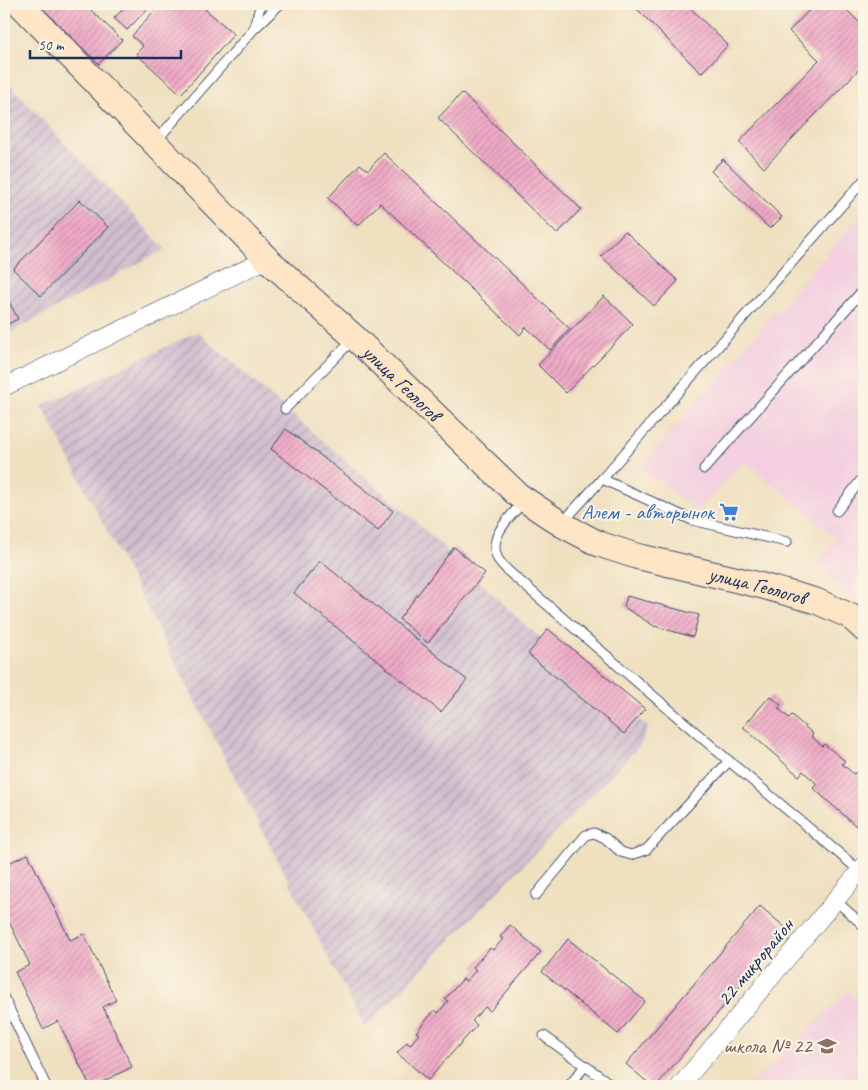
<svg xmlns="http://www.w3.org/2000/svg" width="868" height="1090" viewBox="0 0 868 1090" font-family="Caveat,sans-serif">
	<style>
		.built { fill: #f3cfdf }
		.industrial { fill: url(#industrial-furrows) }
		.building { fill: url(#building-hatch) }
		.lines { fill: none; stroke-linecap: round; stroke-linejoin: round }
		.lane-casing { stroke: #3b4a6d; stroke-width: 11 }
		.street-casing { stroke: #3b4a6d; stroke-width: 19 }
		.secondary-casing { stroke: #3b4a6d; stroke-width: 27 }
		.lane { stroke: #fff; stroke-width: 9 }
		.street { stroke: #fff; stroke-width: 18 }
		.secondary { stroke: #fde5c5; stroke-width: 25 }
		.labels { text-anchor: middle; stroke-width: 4; stroke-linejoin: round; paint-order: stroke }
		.street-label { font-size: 21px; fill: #1b2f5e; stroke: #fcf5e5 }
		.shop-label { font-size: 21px; fill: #366cbe; stroke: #fcf5e5; text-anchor: end }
		.education-label { font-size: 21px; fill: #785e54; stroke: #fcf5e5; text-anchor: end }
	</style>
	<defs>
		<pattern id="industrial-furrows" width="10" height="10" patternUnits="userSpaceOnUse" patternTransform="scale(1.25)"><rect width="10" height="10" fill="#cfbdce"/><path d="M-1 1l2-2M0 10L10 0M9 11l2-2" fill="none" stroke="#a79aaa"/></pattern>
		<pattern id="building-hatch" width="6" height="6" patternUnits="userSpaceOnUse" patternTransform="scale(1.25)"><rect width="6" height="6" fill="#f0aac6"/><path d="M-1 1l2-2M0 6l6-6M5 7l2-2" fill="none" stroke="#c28ba4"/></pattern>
	</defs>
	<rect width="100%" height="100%" fill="#fcf5e5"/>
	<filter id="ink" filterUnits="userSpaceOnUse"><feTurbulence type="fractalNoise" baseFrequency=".02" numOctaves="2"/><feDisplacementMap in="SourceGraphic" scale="10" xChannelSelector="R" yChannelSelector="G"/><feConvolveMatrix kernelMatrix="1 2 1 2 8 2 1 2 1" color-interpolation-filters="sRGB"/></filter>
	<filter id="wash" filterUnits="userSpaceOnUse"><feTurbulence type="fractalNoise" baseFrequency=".0096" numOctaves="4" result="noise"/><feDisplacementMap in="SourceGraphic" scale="20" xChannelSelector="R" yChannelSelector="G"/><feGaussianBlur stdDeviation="1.12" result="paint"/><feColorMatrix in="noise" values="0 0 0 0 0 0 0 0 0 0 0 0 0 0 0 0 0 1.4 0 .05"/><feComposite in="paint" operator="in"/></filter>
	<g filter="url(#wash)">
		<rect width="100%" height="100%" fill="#efe0c0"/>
		<g class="built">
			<path d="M 864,211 L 864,607 L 815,567 L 836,538 L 745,461 L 698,511 L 640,467 Z"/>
			<path d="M 848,991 L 864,1007 L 864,1086 L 749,1086 Z"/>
		</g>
		<g class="industrial">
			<path d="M 4,79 L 165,249 L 4,336 Z"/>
			<path d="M 197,332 L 419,524 L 525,625 L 648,727 L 640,745 L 365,1028 L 42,406 Z"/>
		</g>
		<g id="blocks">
			<g class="building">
				<path d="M 38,4 L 93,4 L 89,8 L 122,40 L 99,64 Z"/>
				<path d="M 128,4 L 152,4 L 127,30 L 114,18 Z"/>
				<path d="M 160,4 L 199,4 L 234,34 L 181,94 L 136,54 L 143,46 L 132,36 Z"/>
				<path d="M 632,4 L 686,4 L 728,45 L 701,73 Z"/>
				<path d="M 815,4 L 841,4 L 864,27 L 864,64 L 764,168 L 739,142 L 819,60 L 789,31 Z"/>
				<path d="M 462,93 L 581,209 L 557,234 L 438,118 Z"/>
				<path d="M 384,153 L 570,329 L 550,350 L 526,327 L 520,335 L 380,203 L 358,226 L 328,198 L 360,164 L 368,170 Z"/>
				<path d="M 723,159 L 782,217 L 770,229 L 711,171 Z"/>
				<path d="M 80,200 L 108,227 L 41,296 L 13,269 Z"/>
				<path d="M 625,231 L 678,281 L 654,306 L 601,256 Z"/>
				<path d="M 4,292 L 18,319 L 4,326 Z"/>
				<path d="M 604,296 L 633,324 L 566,393 L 538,365 Z"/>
				<path d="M 286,429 L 393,511 L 378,531 L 271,449 Z"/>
				<path d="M 454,547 L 485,573 L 428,643 L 399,619 Z"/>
				<path d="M 320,561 L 467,680 L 441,712 L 294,593 Z"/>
				<path d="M 627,596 L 699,615 L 693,637 L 654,626 L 624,607 Z"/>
				<path d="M 548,629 L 645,709 L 624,734 L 528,654 Z"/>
				<path d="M 770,696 L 781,705 L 778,708 L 789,718 L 792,715 L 813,734 L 811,736 L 822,746 L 824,744 L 845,761 L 842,764 L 854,774 L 856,772 L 864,779 L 864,833 L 813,788 L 817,784 L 803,771 L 799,776 L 743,727 Z"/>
				<path d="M 28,854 L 70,940 L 84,934 L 116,1000 L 103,1007 L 132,1067 L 94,1086 L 90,1086 L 58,1021 L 43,1029 L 15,972 L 30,965 L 4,911 L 4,865 Z"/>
				<path d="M 760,906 L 788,930 L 656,1086 L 652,1086 L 626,1064 Z"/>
				<path d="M 510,925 L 541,952 L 490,1011 L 485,1007 L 472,1021 L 477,1025 L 428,1080 L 397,1053 L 407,1042 L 410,1045 L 419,1034 L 416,1032 L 435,1010 L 438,1013 L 448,1001 L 445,999 L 463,979 L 466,981 L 476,970 L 473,967 L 490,948 L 493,950 L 503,939 L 500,937 Z"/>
				<path d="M 568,939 L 645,1001 L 618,1034 L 542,972 Z"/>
			</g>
		</g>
	</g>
	<g filter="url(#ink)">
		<use href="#blocks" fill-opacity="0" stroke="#3b4a6d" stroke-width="1"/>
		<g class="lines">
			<g class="lane-casing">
				<g id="lane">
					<path d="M 255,28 L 280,4"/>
					<path d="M 156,141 L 253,30 L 261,4"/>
					<path d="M 285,409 L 353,339"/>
					<path d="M 704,469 L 864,289"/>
					<path d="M 602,479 L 864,180"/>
					<path d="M 525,500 C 512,515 486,537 498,559 C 500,563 505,567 508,571 L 729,761 L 860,871"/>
					<path d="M 837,511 L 861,480 L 864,478"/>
					<path d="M 563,522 L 602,479 L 692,520 L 787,542"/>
					<path d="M 536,895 L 586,835 L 594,833 L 605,838 L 621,852 L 631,855 L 646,850 L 729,761"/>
					<path d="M 835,900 L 864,926"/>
					<path d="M 4,998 L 46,1086"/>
					<path d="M 544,1036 L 613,1086"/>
					<path d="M 569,1086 L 585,1066"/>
				</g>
			</g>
			<g class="street-casing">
				<g id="street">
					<path d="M 4,387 L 267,259"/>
					<path d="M 680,1086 L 864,866"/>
				</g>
			</g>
			<g class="secondary-casing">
				<g id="secondary">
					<path id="s1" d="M 20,4 L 267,259 L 354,337 L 518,495 L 561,524 L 599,544 L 636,556 L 759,585 L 816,601 L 850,616 L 864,629"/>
				</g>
			</g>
			<use href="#lane" class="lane"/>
			<use href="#street" class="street"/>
			<use href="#secondary" class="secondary"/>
		</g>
	</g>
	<defs>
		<g id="supermarket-bare" transform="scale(1.5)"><path d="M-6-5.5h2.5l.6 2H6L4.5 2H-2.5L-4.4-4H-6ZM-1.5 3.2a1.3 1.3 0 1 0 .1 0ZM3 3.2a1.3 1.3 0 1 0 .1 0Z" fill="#3f7fe0" stroke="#fcf5e5" stroke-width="2.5" paint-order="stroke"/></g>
		<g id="school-bare" transform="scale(1.5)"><path d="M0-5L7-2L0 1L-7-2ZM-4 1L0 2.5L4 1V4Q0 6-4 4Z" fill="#8d6e63" stroke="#fcf5e5" stroke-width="2.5" paint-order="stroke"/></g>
	</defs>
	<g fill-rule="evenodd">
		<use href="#supermarket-bare" x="729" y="512"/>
		<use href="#school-bare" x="827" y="1046"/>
	</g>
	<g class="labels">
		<g class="street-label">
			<text dy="7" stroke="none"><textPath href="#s1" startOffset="538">улица Геологов</textPath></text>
			<text dy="7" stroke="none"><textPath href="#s1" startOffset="958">улица Геологов</textPath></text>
			<text transform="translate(755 962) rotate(-50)" y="7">22 микрорайон</text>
		</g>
		<g class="shop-label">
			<text x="714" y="519">Алем - авторынок</text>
		</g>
		<g class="education-label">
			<text x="812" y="1053">школа № 22</text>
		</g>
	</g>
	<rect width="868" height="1090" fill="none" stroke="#fcf5e5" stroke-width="20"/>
	<path d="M30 50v8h151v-8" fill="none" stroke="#1b2f5e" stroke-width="2.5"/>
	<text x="38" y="50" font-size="15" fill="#1b2f5e" stroke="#fcf5e5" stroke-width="4" paint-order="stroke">50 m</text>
</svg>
